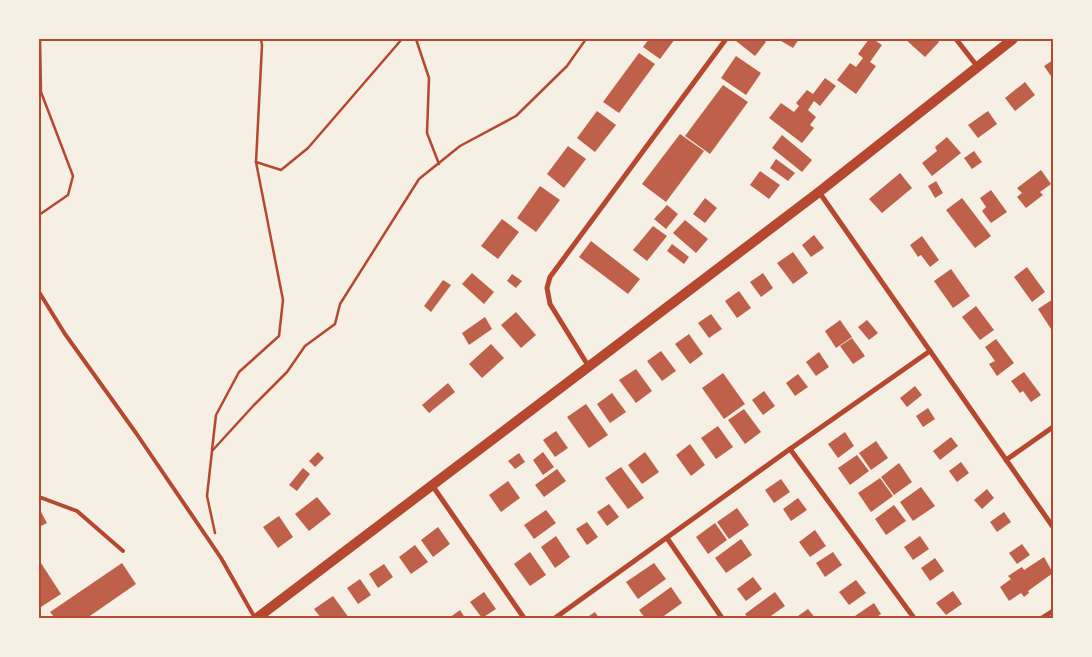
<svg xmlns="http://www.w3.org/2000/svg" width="1092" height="657" viewBox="0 0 1092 657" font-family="Rubik,sans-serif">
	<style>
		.building { fill: #bf614a }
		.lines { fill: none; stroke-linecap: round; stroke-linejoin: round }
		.path { stroke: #b5482f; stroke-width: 2.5 }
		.service { stroke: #b5482f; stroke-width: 4 }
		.minor { stroke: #b5482f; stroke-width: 5 }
		.secondary { stroke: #b5482f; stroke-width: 10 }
		.neatline { fill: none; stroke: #b5482f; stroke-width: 2 }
	</style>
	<rect width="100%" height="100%" fill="#f6efe4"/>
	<g class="building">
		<path d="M 649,39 L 675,39 L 660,59 L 643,47 Z"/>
		<path d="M 738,39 L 763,39 L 766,42 L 755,56 L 736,41 Z"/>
		<path d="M 782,39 L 799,39 L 793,48 L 781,41 Z"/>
		<path d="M 869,39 L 873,39 L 882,45 L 870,62 L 876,66 L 856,94 L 837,80 L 850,63 L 856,67 L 863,58 L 858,54 Z"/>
		<path d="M 905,39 L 936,39 L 939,42 L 925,57 Z"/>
		<path d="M 639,53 L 655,64 L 619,113 L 603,102 Z"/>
		<path d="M 736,56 L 761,73 L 746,95 L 721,78 Z"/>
		<path d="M 1053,60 L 1053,79 L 1044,66 Z"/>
		<path d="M 825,78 L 836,86 L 820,106 L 814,101 L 808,110 L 816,117 L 810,125 L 814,128 L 802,143 L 769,118 L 781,103 L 794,112 L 799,106 L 796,103 L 807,90 L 813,94 Z"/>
		<path d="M 1025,82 L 1035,95 L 1015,111 L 1005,98 Z"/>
		<path d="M 723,85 L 748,102 L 710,154 L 685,136 Z"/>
		<path d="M 597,111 L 616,125 L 595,152 L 577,138 Z"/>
		<path d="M 988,111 L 997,124 L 978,138 L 968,125 Z"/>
		<path d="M 680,134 L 704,151 L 666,202 L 642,184 Z"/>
		<path d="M 782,135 L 812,160 L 802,172 L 772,148 Z"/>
		<path d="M 947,137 L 961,153 L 932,176 L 922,163 L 937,151 L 935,147 Z"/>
		<path d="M 568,146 L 586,159 L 564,188 L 547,174 Z"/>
		<path d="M 974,151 L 982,162 L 972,169 L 964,158 Z"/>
		<path d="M 776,159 L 795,173 L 788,181 L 770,168 Z"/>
		<path d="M 1041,170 L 1051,184 L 1040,192 L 1043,195 L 1026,208 L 1017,197 L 1022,193 L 1017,188 Z"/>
		<path d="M 760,171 L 780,185 L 769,199 L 750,185 Z"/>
		<path d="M 900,173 L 912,188 L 882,213 L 869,199 Z"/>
		<path d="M 936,181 L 943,193 L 935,198 L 928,186 Z"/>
		<path d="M 540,186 L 560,200 L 536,232 L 517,218 Z"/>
		<path d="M 991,190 L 1007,212 L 991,223 L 982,211 L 986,207 L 980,198 Z"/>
		<path d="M 705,198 L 717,208 L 705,223 L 693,214 Z"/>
		<path d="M 962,198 L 991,236 L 975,248 L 946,210 Z"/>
		<path d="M 667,205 L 678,214 L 666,229 L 654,219 Z"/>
		<path d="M 502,219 L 519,232 L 498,259 L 481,246 Z"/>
		<path d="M 685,220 L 708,239 L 696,253 L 673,233 Z"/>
		<path d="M 653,226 L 667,236 L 647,261 L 633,250 Z"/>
		<path d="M 814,235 L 824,248 L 811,257 L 802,245 Z"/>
		<path d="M 922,236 L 939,260 L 930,267 L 921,255 L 918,257 L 910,245 Z"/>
		<path d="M 591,241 L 640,279 L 628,294 L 579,257 Z"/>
		<path d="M 672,244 L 689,257 L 684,264 L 667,251 Z"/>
		<path d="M 793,252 L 808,273 L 793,284 L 777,263 Z"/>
		<path d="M 1027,267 L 1045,292 L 1032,302 L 1014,277 Z"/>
		<path d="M 951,269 L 970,296 L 953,308 L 934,281 Z"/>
		<path d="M 472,273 L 494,292 L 484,304 L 462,284 Z"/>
		<path d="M 763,273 L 773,288 L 761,297 L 750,282 Z"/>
		<path d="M 512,274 L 522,281 L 516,288 L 507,281 Z"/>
		<path d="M 443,280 L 451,285 L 431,312 L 424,306 Z"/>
		<path d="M 739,291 L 751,308 L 737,318 L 725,301 Z"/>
		<path d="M 1053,299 L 1053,332 L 1038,309 Z"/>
		<path d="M 976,306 L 994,330 L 980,340 L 962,317 Z"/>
		<path d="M 516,312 L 536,335 L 521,348 L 501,325 Z"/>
		<path d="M 711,314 L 722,329 L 709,338 L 698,323 Z"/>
		<path d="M 485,317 L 492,329 L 469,345 L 462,333 Z"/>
		<path d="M 840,320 L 852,337 L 836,348 L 825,331 Z"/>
		<path d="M 867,320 L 878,333 L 869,340 L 858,327 Z"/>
		<path d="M 689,334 L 703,354 L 690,364 L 675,344 Z"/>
		<path d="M 852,338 L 865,356 L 853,364 L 840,346 Z"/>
		<path d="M 996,339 L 1014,363 L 997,376 L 989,364 L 995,361 L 985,347 Z"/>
		<path d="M 491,344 L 504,358 L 482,378 L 469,364 Z"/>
		<path d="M 661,351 L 676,371 L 662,381 L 647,361 Z"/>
		<path d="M 819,352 L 829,367 L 816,376 L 806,362 Z"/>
		<path d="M 636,369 L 652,391 L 636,403 L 619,380 Z"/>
		<path d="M 1024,372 L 1041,395 L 1031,402 L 1023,391 L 1020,393 L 1011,381 Z"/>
		<path d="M 723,373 L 745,404 L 724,419 L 702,388 Z"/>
		<path d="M 798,374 L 808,387 L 795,396 L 786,383 Z"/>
		<path d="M 448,383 L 455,392 L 429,413 L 422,405 Z"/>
		<path d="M 915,386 L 922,395 L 907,407 L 900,398 Z"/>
		<path d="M 764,391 L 775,406 L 763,415 L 752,400 Z"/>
		<path d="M 612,393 L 626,412 L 610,423 L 597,404 Z"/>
		<path d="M 586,404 L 608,435 L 589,448 L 567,417 Z"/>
		<path d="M 928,408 L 935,419 L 923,427 L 916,416 Z"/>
		<path d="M 744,409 L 761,432 L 745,444 L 728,420 Z"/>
		<path d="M 718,426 L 733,447 L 716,459 L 701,438 Z"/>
		<path d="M 556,431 L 568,448 L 555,457 L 543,440 Z"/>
		<path d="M 845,432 L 854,446 L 838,458 L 828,444 Z"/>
		<path d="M 951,437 L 958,446 L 940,460 L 933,451 Z"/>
		<path d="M 876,441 L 888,458 L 871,470 L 859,453 Z"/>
		<path d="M 690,444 L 705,465 L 691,476 L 676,455 Z"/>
		<path d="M 318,452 L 324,458 L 315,467 L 309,461 Z"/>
		<path d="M 543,452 L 554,467 L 543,475 L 533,460 Z"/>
		<path d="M 645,452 L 659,472 L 642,484 L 628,465 Z"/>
		<path d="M 519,453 L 525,462 L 515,469 L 508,461 Z"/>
		<path d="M 857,455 L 869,471 L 850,485 L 838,468 Z"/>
		<path d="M 961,462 L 969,473 L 957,482 L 949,471 Z"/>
		<path d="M 899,463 L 912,482 L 894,495 L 881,477 Z"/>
		<path d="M 621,467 L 644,498 L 628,509 L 605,478 Z"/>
		<path d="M 303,468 L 310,474 L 297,491 L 289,485 Z"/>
		<path d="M 557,469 L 566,481 L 544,497 L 535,485 Z"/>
		<path d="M 880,478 L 893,496 L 871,512 L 858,493 Z"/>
		<path d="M 781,479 L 790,492 L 774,503 L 765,490 Z"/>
		<path d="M 508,481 L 520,498 L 501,512 L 489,495 Z"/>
		<path d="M 921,487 L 935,506 L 913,521 L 900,502 Z"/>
		<path d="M 987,489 L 994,498 L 982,509 L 974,500 Z"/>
		<path d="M 317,497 L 331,514 L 309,531 L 295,514 Z"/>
		<path d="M 798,498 L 807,510 L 791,521 L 783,509 Z"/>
		<path d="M 609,504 L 619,517 L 607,526 L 597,512 Z"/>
		<path d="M 894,505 L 906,521 L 886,535 L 875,519 Z"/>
		<path d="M 39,508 L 47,523 L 39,527 Z"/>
		<path d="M 737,508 L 749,525 L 729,539 L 717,522 Z"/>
		<path d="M 546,510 L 556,523 L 534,539 L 524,525 Z"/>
		<path d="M 1004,512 L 1011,522 L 997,532 L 990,522 Z"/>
		<path d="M 279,516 L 293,537 L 278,548 L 263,527 Z"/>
		<path d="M 587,522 L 598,537 L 587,545 L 576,529 Z"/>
		<path d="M 715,523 L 727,540 L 708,554 L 696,537 Z"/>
		<path d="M 438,527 L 450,544 L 433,557 L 421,540 Z"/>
		<path d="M 815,530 L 826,546 L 810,557 L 799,542 Z"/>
		<path d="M 556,536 L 570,557 L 555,568 L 541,547 Z"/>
		<path d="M 920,536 L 929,549 L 913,560 L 904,547 Z"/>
		<path d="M 741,539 L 752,555 L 726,573 L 715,558 Z"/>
		<path d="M 1022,544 L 1030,555 L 1017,564 L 1009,553 Z"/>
		<path d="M 415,545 L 428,562 L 411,574 L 399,557 Z"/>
		<path d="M 530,552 L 546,575 L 530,586 L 514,564 Z"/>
		<path d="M 833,552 L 842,565 L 825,577 L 816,563 Z"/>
		<path d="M 1044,557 L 1053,573 L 1028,591 L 1029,593 L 1024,597 L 1021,593 L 1009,601 L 1000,587 L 1011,579 L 1008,576 L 1022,567 L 1024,570 Z"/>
		<path d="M 935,558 L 944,571 L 930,581 L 921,568 Z"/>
		<path d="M 39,560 L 61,594 L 41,607 L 39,605 Z"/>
		<path d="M 122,563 L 136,584 L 87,618 L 55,618 L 50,612 Z"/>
		<path d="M 654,563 L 666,579 L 638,599 L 626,582 Z"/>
		<path d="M 384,564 L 393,577 L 378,588 L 369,574 Z"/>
		<path d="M 753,577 L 762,589 L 746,601 L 737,589 Z"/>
		<path d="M 360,579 L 371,595 L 358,604 L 347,588 Z"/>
		<path d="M 856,580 L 866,593 L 849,605 L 839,592 Z"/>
		<path d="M 671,587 L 682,603 L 661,618 L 645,618 L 639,610 Z"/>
		<path d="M 953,591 L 962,604 L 946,615 L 936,603 Z"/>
		<path d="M 484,592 L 496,609 L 482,618 L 470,602 Z"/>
		<path d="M 775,592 L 785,606 L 768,618 L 748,618 L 745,614 Z"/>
		<path d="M 333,596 L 349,618 L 321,618 L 314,609 Z"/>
		<path d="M 874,603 L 881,614 L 875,618 L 857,618 L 855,616 Z"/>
		<path d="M 808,609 L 815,618 L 795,618 Z"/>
		<path d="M 460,610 L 465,618 L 449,618 Z"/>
		<path d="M 595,612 L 599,618 L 586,618 Z"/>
	</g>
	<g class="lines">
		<g class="path">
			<path d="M 416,39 L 429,78 L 427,133 L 439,164"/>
			<path d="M 256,162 L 281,170 L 308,148 L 402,39"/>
			<path d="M 39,215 L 68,195 L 73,176 L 41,92 L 40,39"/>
			<path d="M 212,450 L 216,415 L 239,372 L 279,336 L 283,300 L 256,162 L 262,45 L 261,39"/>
			<path d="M 215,533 L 207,496 L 212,451 L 254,405 L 287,372 L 305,346 L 335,324 L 340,304 L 419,179 L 460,146 L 516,116 L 567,66 L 586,39"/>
		</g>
		<g class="service">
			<path d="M 39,292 L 65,334 L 136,433 L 221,558 L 255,618"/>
			<path d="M 39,498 L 42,498 L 77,511 L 123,551"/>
		</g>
		<g class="minor">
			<path d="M 956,39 L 977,66"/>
			<path d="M 819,192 L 1053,527"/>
			<path d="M 589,367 L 550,304 L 547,288 L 550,277 L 726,39"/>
			<path d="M 790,449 L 914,618"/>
			<path d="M 1006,460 L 1053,427"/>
			<path d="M 432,485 L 524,618"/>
			<path d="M 667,538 L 722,618"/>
			<path d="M 555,618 L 790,449 L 930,351"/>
			<path d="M 1042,618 L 1053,611"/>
		</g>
		<path class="secondary" d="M 257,618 L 819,192 L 1013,39"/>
	</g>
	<rect width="1092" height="657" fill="none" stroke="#f6efe4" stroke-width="80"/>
	<rect x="40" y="40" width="1012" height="577" class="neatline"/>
</svg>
